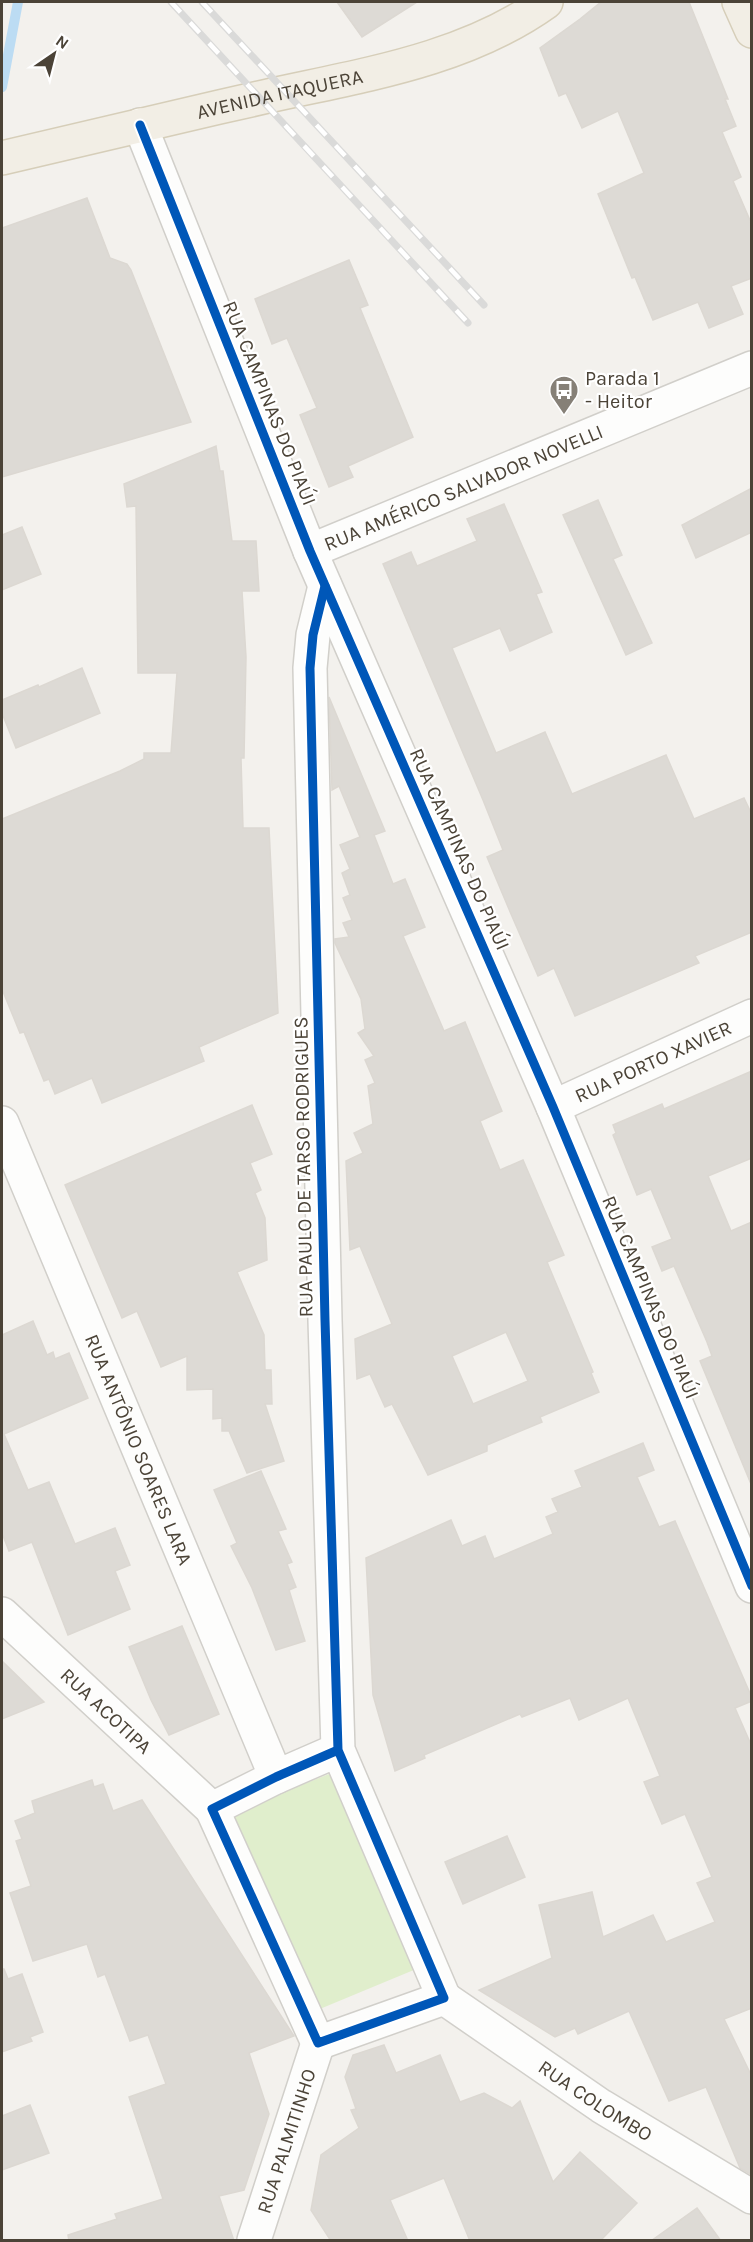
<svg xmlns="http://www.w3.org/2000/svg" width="753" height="2242" viewBox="0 0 753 2242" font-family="Karla,sans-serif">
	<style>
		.green { fill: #e0eecc }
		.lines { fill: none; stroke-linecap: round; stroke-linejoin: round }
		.stream { stroke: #bcdcf3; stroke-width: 10 }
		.building { fill: #dddad5; stroke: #dcd8d2; stroke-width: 1.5; fill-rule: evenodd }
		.minor-casing { stroke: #d1cfca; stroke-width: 36 }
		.major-casing { stroke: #d6ceb9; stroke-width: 36 }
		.minor { stroke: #fdfdfc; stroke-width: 33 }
		.major { stroke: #f2eee5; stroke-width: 33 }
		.rail-casing { stroke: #dadad9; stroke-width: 7 }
		.rail { stroke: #fff; stroke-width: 4.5; stroke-dasharray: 14; stroke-linecap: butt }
		.cycleway-casing { stroke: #fff; stroke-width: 13 }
		.cycleway { stroke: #0057b8; stroke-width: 9 }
		.labels { text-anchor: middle; stroke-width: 4.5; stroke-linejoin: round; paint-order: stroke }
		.street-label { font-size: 20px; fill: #4b4337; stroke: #fff }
		.poi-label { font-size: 20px; fill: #4b4337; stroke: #fff; text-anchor: start }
	</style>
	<rect width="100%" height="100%" fill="#f3f1ed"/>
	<path class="green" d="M 339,1770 L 421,1967 L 315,2011 L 232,1813 Z"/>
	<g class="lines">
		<path class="stream" d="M 2,87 L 18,2"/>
	</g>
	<g class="building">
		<path d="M 337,2 L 417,2 L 362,37 Z"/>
		<path d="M 601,2 L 689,2 L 728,99 L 725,99 L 736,126 L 722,132 L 741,177 L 733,181 L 752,225 L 752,278 L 731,286 L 743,314 L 709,328 L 698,302 L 653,320 L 635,277 L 632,278 L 598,194 L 644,173 L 618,111 L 582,128 L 566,93 L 559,96 L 540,48 L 580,19 Z"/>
		<path d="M 87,198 L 110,258 L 127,264 L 131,270 L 191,422 L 2,477 L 2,228 Z"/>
		<path d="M 349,260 L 368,305 L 360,308 L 413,437 L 348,466 L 353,477 L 329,487 L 300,415 L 317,408 L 287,338 L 272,344 L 255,299 Z"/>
		<path d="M 216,446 L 220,471 L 223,471 L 232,541 L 256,541 L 259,591 L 242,591 L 246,657 L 244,758 L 241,758 L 243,828 L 269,828 L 278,1013 L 199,1047 L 204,1061 L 102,1103 L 92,1078 L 55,1094 L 49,1079 L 44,1081 L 24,1032 L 20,1033 L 2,989 L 2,819 L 120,771 L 144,759 L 144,753 L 171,753 L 177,673 L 138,673 L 136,506 L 127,507 L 124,484 Z"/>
		<path d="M 752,488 L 752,532 L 696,558 L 682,525 Z"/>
		<path d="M 598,500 L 622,555 L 613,559 L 652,643 L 626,655 L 563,515 Z"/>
		<path d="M 504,504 L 542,592 L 536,594 L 552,632 L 510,651 L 500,628 L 452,648 L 496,753 L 545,732 L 572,794 L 666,755 L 694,819 L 744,798 L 752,815 L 752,932 L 695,956 L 699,963 L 575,1016 L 554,968 L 538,976 L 511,914 L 487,857 L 503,850 L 483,800 L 383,564 L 411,552 L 417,566 L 477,541 L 467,519 Z"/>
		<path d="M 22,527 L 41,574 L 2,590 L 2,535 Z"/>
		<path d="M 82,668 L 100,713 L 16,748 L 2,713 L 2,700 L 38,685 L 39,687 Z"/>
		<path d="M 329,697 L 385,831 L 374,835 L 393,884 L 405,879 L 425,927 L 403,936 L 444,1031 L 465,1022 L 502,1111 L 480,1121 L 500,1170 L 523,1160 L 564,1255 L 547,1262 L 593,1372 L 591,1373 L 599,1392 L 540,1417 L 542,1422 L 487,1445 L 487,1451 L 428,1475 L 392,1404 L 385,1407 L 370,1374 L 357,1379 L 355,1339 L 392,1324 L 360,1246 L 350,1250 L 346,1161 L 363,1153 L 354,1133 L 373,1124 L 368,1086 L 375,1083 L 365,1060 L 374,1056 L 358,1033 L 365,1029 L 361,999 L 335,943 L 335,939 L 349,937 L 343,923 L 352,920 L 343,898 L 350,895 L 342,873 L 350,869 L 340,845 L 360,837 L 339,786 L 332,790 ZM 506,1332 L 528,1381 L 473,1404 L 452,1356 Z"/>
		<path d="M 752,1071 L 752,1158 L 708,1176 L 731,1231 L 752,1222 L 751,1484 L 700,1361 L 712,1356 L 707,1342 L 674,1266 L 662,1271 L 652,1247 L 672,1239 L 651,1189 L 637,1195 L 613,1135 L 616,1133 L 613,1125 L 662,1104 L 664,1109 Z"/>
		<path d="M 252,1105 L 272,1154 L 250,1163 L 261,1190 L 255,1193 L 265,1218 L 267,1260 L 237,1272 L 264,1335 L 265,1370 L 271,1370 L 272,1404 L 265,1404 L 284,1461 L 247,1473 L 229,1431 L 222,1431 L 222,1418 L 213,1419 L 213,1389 L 187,1390 L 187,1356 L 161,1367 L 137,1311 L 122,1318 L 65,1185 Z"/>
		<path d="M 33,1321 L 47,1355 L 53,1352 L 55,1359 L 69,1353 L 88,1398 L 4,1434 L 28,1490 L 49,1482 L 75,1544 L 115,1528 L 130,1565 L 115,1571 L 130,1609 L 68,1635 L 32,1542 L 9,1551 L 2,1533 L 2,1335 Z"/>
		<path d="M 643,1443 L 654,1470 L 637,1477 L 659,1527 L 675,1521 L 752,1698 L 752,1701 L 735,1708 L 752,1747 L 752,2008 L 724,2019 L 752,2077 L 752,2175 L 740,2168 L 706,2087 L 669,2101 L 629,2011 L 578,2034 L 575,2028 L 555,2037 L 479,1990 L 552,1958 L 539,1905 L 592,1892 L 603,1937 L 653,1915 L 666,1942 L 715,1922 L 697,1883 L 712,1877 L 685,1814 L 662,1824 L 644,1782 L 660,1776 L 628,1698 L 579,1720 L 570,1698 L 522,1717 L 520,1714 L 424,1755 L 425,1758 L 395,1771 L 373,1695 L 366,1558 L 451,1520 L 462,1546 L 485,1536 L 494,1559 L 553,1534 L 546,1517 L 558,1512 L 552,1499 L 582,1487 L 575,1471 Z"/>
		<path d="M 261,1471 L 286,1529 L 278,1531 L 292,1562 L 287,1564 L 296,1587 L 289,1590 L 305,1641 L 276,1650 L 252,1588 L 231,1546 L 237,1543 L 214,1490 Z"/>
		<path d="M 182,1626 L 219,1714 L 169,1735 L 151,1700 L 129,1647 Z"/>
		<path d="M 2,1661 L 44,1702 L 2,1719 Z"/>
		<path d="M 92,1780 L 94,1787 L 103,1784 L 113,1811 L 142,1800 L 294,2036 L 249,2053 L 269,2114 L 244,2190 L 219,2196 L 234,2241 L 69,2241 L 68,2235 L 117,2219 L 115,2214 L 163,2199 L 129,2097 L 166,2084 L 148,2035 L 130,2041 L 105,1974 L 98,1977 L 87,1944 L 33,1961 L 10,1893 L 31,1886 L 16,1841 L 22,1839 L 15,1821 L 35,1813 L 32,1801 Z"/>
		<path d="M 507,1836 L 525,1877 L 463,1904 L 445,1862 Z"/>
		<path d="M 2,1969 L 4,1969 L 8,1979 L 22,1974 L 43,2032 L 30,2037 L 32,2041 L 2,2052 Z"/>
		<path d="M 384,2045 L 396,2073 L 440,2055 L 460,2102 L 484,2093 L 512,2108 L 520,2101 L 553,2182 L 580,2152 L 637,2203 L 600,2241 L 470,2241 L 444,2178 L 390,2200 L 408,2241 L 331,2241 L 311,2210 L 321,2155 L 359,2128 L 351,2110 L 356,2109 L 345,2077 L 353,2055 Z"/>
		<path d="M 30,2105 L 49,2153 L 2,2170 L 2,2116 Z"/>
		<path d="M 697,2208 L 721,2241 L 651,2241 Z"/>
	</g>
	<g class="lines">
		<g class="minor-casing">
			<g id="minor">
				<path d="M 140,125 L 310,551 L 553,1107 L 752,1586"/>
				<path id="s1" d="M 310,551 L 752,368"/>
				<path d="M 325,586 L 313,635 L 310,668 L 325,1320 L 338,1750 L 444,1998 L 318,2043 L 212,1809 L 276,1777 L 338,1750"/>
				<path id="s2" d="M 553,1107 L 752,1016"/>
				<path id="s3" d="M 2,1123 L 276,1777"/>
				<path id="s4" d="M 2,1614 L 212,1809"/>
				<path id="s5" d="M 444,1998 L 601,2106 L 752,2197"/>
				<path id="s6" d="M 254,2240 L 318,2043"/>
			</g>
		</g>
		<g class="major-casing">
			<g id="major">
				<path d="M 739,2 L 752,31"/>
				<path id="s7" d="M 2,158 C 90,137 179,116 268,96 C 363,75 465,60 546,2"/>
			</g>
		</g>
		<use href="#minor" class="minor"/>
		<use href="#major" class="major"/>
		<g class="rail-casing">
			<g id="rail">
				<path d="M 171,2 L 468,323"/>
				<path d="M 202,2 L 484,305"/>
			</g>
		</g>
		<use href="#rail" class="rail"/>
		<g class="cycleway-casing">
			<g id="cycleway">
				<path d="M 140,125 L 310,551 L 553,1107 L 752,1586"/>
				<path d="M 325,586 L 313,635 L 310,668 L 325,1320 L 338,1750 L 444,1998 L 318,2043 L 212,1809 L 276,1777 L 338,1750"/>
			</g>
		</g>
		<use href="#cycleway" class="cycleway"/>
	</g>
	<defs>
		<g id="bus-pin" transform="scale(1.5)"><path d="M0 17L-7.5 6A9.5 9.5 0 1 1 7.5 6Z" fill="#868077" stroke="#fff"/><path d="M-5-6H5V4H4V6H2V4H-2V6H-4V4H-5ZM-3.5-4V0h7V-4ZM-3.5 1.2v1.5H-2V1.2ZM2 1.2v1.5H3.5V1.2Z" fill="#fff"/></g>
	</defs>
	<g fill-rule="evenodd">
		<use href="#bus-pin" x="564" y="390"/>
	</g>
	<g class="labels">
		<g class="street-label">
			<text dy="7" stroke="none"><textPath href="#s7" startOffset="285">AVENIDA ITAQUERA</textPath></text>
			<text transform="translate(270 403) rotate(68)" y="7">RUA CAMPINAS DO PIAÚI</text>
			<text dy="7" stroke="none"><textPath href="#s1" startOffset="166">RUA AMÉRICO SALVADOR NOVELLI</textPath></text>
			<text transform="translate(460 849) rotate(66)" y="7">RUA CAMPINAS DO PIAÚI</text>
			<text dy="7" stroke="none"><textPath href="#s2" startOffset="110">RUA PORTO XAVIER</textPath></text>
			<text transform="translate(303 1167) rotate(-91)" y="7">RUA PAULO DE TARSO RODRIGUES</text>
			<text transform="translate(651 1297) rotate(67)" y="7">RUA CAMPINAS DO PIAÚI</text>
			<text dy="7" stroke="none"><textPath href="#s3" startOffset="354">RUA ANTÔNIO SOARES LARA</textPath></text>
			<text dy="7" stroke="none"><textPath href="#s4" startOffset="142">RUA ACOTIPA</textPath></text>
			<text dy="7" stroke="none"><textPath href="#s5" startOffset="183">RUA COLOMBO</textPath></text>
			<text dy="7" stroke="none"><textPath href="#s6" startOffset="104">RUA PALMITINHO</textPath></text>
		</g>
		<g class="poi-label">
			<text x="585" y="385">Parada 1<tspan x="585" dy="23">- Heitor</tspan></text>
		</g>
	</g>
	<rect width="753" height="2242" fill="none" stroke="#4b4337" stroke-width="6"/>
	<g transform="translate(54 54) rotate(35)" stroke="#ffffff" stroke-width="4.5" paint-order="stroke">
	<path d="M0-4.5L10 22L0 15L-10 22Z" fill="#4b4337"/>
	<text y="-9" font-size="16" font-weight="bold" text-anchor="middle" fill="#4b4337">N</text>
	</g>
</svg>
